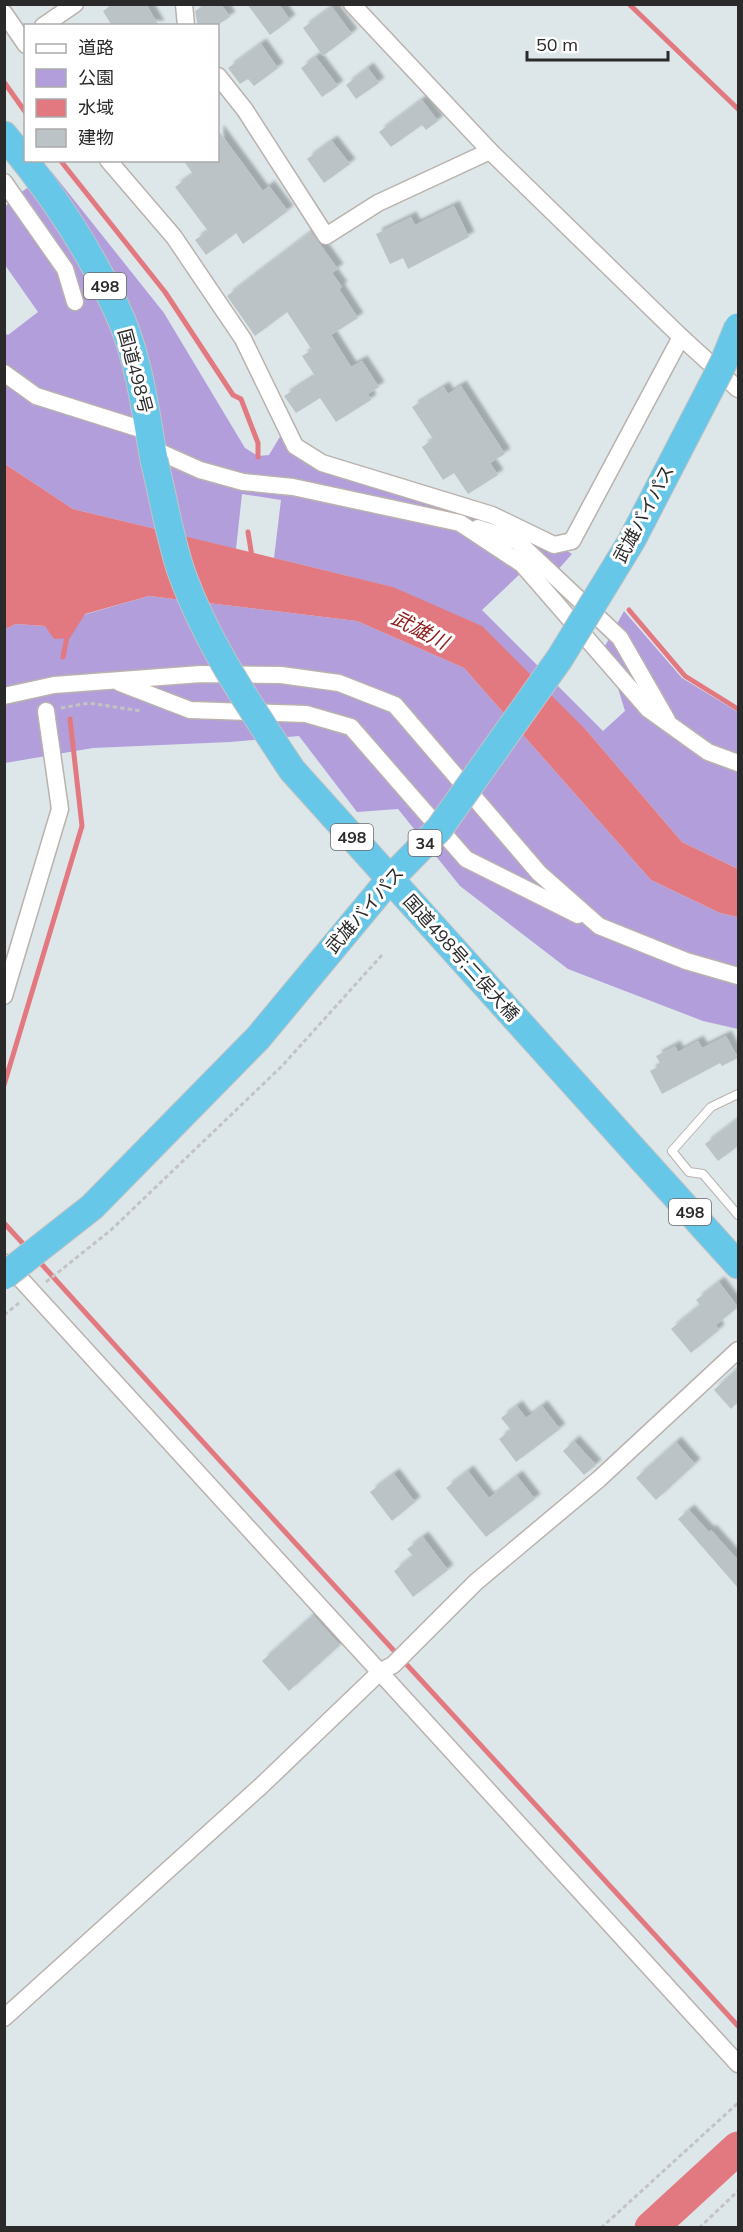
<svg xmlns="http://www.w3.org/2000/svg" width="743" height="2232" viewBox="0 0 743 2232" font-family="Mulish,'Noto Sans JP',sans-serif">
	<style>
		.green { fill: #b39edc }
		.water { fill: #e37980 }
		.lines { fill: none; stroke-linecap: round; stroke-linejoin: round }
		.stream { stroke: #e37980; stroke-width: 5 }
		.river { stroke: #e37980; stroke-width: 33 }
		.building { fill: #bcc3c6; filter: url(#shadow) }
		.service-casing { stroke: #b9b2ad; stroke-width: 10 }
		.minor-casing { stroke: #b9b2ad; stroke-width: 19 }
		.trunk-casing { stroke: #c3c3c3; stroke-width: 29 }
		.path { stroke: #c3c3c3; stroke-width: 3; stroke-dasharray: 4.5 3; stroke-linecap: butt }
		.service { stroke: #fff; stroke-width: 8 }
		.minor { stroke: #fff; stroke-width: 16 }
		.trunk { stroke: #66c7e9; stroke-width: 27 }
		.trunk-bridge-casing { stroke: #c3c3c3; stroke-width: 29; stroke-linecap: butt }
		.trunk-bridge { stroke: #66c7e9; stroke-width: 27 }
		.labels { text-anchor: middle; stroke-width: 6; stroke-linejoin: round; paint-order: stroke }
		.shield { fill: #fff; stroke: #6a6a6a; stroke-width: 1.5 }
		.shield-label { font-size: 16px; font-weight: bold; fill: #2a2a2a }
		.street-label { font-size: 18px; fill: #2a2a2a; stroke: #fff }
		.water-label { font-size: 20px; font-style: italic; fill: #8d1c1a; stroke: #fff }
	</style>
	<defs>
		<filter id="shadow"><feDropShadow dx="5.5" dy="-5.5" stdDeviation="1.5" flood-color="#0004"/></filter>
	</defs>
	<rect width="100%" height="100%" fill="#dde7ea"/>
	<g class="green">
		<path d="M 51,171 L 164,313 L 245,448 L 258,456 L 269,455 L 281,435 L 326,458 L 506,512 L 572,554 L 547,582 L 521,573 L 482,610 L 603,731 L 625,711 L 605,646 L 624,611 L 682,678 L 738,712 L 738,869 L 682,842 L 587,731 L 392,587 L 274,558 L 281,500 L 242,494 L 236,549 L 73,509 L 5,464 L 4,333 L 8,335 L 38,312 L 5,265 L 5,207 L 13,198 Z"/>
		<path d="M 149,596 L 357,621 L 464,668 L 651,880 L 720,913 L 738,917 L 738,1029 L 703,1021 L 568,969 L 460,886 L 398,809 L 357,812 L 299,736 L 230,742 L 93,748 L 5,763 L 5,629 L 16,624 L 45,626 Z"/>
	</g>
	<path class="water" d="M 5,464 L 73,509 L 393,587 L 482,626 L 587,731 L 682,842 L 738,869 L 738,917 L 720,913 L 651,880 L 464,668 L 357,621 L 149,596 L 85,614 L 70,638 L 54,639 L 45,626 L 16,624 L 5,629 Z"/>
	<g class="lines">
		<g class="stream">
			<path d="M 629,4 L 738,109"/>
			<path d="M 4,82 L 26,113"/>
			<path d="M 60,160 L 165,292 L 233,395 L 241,399 L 258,443 L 258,457"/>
			<path d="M 248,532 L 252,557"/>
			<path d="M 629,610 L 685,676 L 738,709"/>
			<path d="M 63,657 L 68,632"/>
			<path d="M 4,1085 L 82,826 L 70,719"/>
			<path d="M 4,1223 L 27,1248"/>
			<path d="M 37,1259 C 269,1517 505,1770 738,2026"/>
		</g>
		<path class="river" d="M 651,2228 L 738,2148"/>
	</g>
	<g class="building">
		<path d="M 113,4 L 146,4 L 159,26 L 112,26 L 103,11 Z"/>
		<path d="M 206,4 L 221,4 L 230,17 L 216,26 L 198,26 L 195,11 Z"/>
		<path d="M 247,4 L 279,4 L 290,20 L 270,35 Z"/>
		<path d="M 332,7 L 352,34 L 323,56 L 303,28 Z"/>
		<path d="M 261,44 L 278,68 L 254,86 L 248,79 L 240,84 L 228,68 Z"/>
		<path d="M 316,57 L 338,86 L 322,97 L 301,68 Z"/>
		<path d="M 368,68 L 379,83 L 356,99 L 346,85 Z"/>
		<path d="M 422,100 L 438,121 L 426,130 L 422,125 L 391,147 L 379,132 Z"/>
		<path d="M 218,130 L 263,191 L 269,186 L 288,211 L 243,244 L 236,233 L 206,255 L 195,240 L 208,231 L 175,187 L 193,174 L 183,160 L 218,160 Z"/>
		<path d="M 332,141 L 350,164 L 324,183 L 307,159 Z"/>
		<path d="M 454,206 L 469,237 L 408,269 L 403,258 L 390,264 L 376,234 L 411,217 L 415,225 Z"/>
		<path d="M 311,232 L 338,269 L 332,273 L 342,287 L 339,289 L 358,318 L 331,335 L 351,367 L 362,361 L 379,387 L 368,394 L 371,400 L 336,422 L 320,398 L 296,413 L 284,396 L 315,376 L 302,356 L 312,350 L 287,312 L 255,336 L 227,296 Z"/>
		<path d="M 461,386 L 505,454 L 490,463 L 498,475 L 468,494 L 454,473 L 443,480 L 422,447 L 433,439 L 412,407 L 444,387 L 448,394 Z"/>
		<path d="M 726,1036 L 738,1058 L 722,1066 L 720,1063 L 662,1094 L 650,1071 L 661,1065 L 656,1056 L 675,1046 L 678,1052 L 698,1041 L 702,1048 Z"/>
		<path d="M 738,1119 L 738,1146 L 718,1161 L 705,1144 Z"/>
		<path d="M 719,1282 L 738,1307 L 716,1325 L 719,1330 L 691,1353 L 671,1329 L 700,1305 L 696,1300 Z"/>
		<path d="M 738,1368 L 738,1402 L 731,1409 L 714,1390 Z"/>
		<path d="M 517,1406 L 526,1418 L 542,1406 L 560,1429 L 516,1462 L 499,1439 L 511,1430 L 501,1418 Z"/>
		<path d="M 574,1441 L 596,1465 L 584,1475 L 563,1451 Z"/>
		<path d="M 676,1442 L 695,1464 L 656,1500 L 636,1478 Z"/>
		<path d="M 468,1471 L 489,1498 L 517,1476 L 535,1499 L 486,1537 L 446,1488 Z"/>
		<path d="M 394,1474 L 415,1502 L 392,1521 L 370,1492 Z"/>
		<path d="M 689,1510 L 709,1532 L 711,1530 L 738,1560 L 738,1588 L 678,1519 Z"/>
		<path d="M 423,1537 L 448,1570 L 413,1597 L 394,1571 L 413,1556 L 407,1549 Z"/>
		<path d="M 313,1615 L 340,1645 L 289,1691 L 262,1661 Z"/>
	</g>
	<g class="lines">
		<g class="service-casing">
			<path id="service" d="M 738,1094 L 711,1107 L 672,1151 L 689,1172 L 703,1174 L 738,1215"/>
		</g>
		<g class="minor-casing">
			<g id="minor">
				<path d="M 184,4 L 186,26"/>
				<path d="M 352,4 L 490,151 L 681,337 L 738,389"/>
				<path d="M 4,13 L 26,45"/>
				<path d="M 43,26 L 75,4"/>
				<path d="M 218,76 L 245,110 L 326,236 L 378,203 L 490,151"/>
				<path d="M 108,160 L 174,237 L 243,339 L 295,446 L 322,463 L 492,515 L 554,545 L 572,541 L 681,337"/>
				<path d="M 4,182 L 65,269 L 75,302"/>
				<path d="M 4,373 L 36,396 L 150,432"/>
				<path d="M 153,449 L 200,470 L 243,482 L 293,487 L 460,523 L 522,564 L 648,709 L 708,752 L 738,763"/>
				<path d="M 478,528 L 517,541 L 620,638 L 667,720"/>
				<path d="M 120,683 L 190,710 L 306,714 L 351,727 L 466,859 L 578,915"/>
				<path d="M 4,696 L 54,685 L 201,674 L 281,675 L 339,683 L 395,705 L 539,873 L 599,926 L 686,961 L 738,976"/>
				<path d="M 4,996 L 60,809 L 46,711"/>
				<path d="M 6,1263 L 738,2064"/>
				<path d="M 4,2018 L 261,1786 L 381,1671 L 393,1665 L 476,1582 L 599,1479 L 738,1350"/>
			</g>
		</g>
		<g class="trunk-casing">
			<g id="trunk">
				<path d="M 4,135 C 51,191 93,254 122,321 C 140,365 146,414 154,460"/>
				<path d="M 642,1159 L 738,1265"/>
			</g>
		</g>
		<g class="path">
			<path d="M 61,708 L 89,703 L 141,711"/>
			<path d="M 46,1282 L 111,1230 L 282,1066 L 382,955"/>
			<path d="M 4,1315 L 19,1303"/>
			<path d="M 601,2228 L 738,2103"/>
			<path d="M 699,2228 L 738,2191"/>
		</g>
		<use href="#service" class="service"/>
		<use href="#minor" class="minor"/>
		<use href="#trunk" class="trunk"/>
		<g class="trunk-bridge-casing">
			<g id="trunk-bridge">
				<path d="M 154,460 C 163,496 169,535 181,571 C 206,642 251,708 292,770 L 642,1159"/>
				<path d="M 4,1276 L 92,1207 L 258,1038 L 390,879 L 439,829 L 560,658 L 632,540 L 723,364 L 738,327"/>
			</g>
		</g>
		<use href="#trunk-bridge" class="trunk-bridge"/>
	</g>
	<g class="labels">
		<g class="shield">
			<rect x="84" y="273" width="42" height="26" rx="4.5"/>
			<rect x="331" y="824" width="42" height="26" rx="4.5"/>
			<rect x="408.5" y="830" width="33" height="26" rx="4.5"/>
			<rect x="669" y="1199" width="42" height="26" rx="4.5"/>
		</g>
		<g class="shield-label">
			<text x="105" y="292">498</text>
			<text x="352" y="843">498</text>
			<text x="425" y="849">34</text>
			<text x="690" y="1218">498</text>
		</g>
		<g class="street-label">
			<text transform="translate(135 371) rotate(75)" y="6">国道498号</text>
			<text transform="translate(644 514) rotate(-62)" y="6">武雄バイパス</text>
			<text transform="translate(365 910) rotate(-49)" y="6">武雄バイパス</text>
			<text transform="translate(461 958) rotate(48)" y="6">国道498号;二俣大橋</text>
		</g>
		<g class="water-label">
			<text transform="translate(420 630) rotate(27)" y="7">武雄川</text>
		</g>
	</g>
	<rect width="743" height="2232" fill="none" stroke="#2a2a2a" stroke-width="12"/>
	<rect x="24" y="24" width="195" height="138" fill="#ffffff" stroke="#aaaaaa" stroke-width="1.5"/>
	<rect x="36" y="44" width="30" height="9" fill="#ffffff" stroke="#aaaaaa" stroke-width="1.5"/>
	<text x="78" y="54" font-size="18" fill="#2a2a2a">道路</text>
	<rect x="36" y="69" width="30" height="18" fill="#b39edc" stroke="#aaaaaa" stroke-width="1.5"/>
	<text x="78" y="84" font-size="18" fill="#2a2a2a">公園</text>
	<rect x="36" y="99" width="30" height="18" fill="#e37980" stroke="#aaaaaa" stroke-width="1.5"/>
	<text x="78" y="114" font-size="18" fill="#2a2a2a">水域</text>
	<rect x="36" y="129" width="30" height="18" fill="#bcc3c6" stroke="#aaaaaa" stroke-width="1.5"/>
	<text x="78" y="144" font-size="18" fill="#2a2a2a">建物</text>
	<path d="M527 51v9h141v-9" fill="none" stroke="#2a2a2a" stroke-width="3"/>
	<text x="536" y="51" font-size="18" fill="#2a2a2a" stroke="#ffffff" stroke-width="4.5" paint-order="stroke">50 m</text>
</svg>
